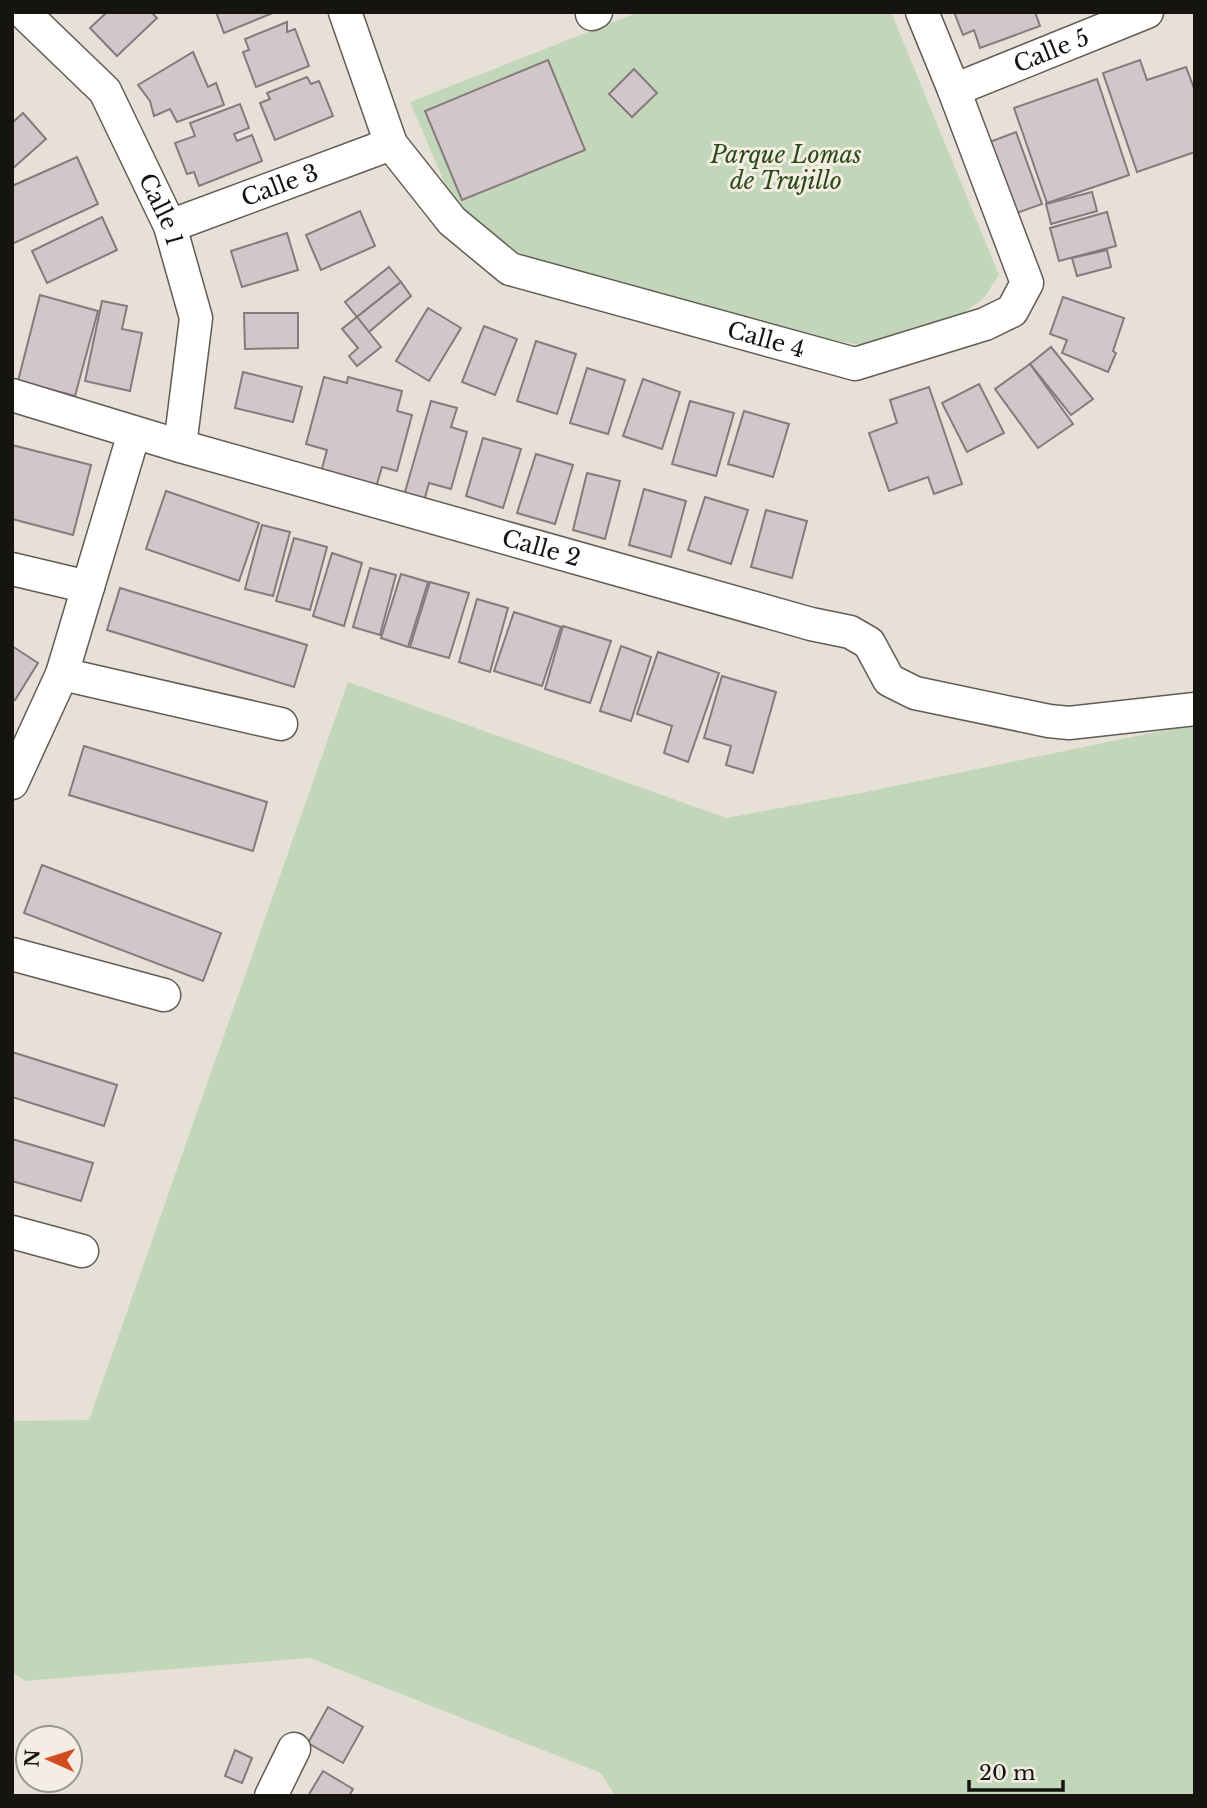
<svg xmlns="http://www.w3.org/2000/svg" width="1207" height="1808" viewBox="0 0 1207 1808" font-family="'Libre Baskerville',serif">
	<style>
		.green { fill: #c2d7b9 }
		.building { fill: #d3c6ca; stroke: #857a7d; stroke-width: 2 }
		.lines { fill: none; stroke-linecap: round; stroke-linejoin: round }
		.minor-casing { stroke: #625c55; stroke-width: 35 }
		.minor { stroke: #fff; stroke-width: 32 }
		.labels { text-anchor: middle; stroke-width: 6; stroke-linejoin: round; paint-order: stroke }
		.street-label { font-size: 23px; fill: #161411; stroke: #f4ede4 }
		.park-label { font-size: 23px; font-style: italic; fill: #2a4b17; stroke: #f4ede4 }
	</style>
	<rect width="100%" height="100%" fill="#e7e0d7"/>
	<g class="green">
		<path d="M 639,12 L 891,12 L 999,275 L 983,299 L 956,318 L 861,345 L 812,336 L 530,260 L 485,233 L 454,205 L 410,102 Z"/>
		<path d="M 348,682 L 726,818 L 861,793 L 1195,724 L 1195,1796 L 615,1796 L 601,1773 L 310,1658 L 25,1681 L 12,1672 L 12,1421 L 89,1420 Z"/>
	</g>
	<g class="building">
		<path d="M 107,12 L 151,12 L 157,18 L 117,56 L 90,28 Z"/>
		<path d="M 216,12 L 275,12 L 224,33 Z"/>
		<path d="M 954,12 L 1035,12 L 1040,26 L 980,48 L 974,30 L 963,35 Z"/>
		<path d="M 287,22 L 287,32 L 295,29 L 309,66 L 256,87 L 243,52 L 249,50 L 245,39 Z"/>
		<path d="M 193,52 L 208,87 L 216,83 L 224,105 L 177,122 L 170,109 L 154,116 L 150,101 L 138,85 Z"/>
		<path d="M 548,60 L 585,150 L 462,200 L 425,111 Z"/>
		<path d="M 1140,60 L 1147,80 L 1186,67 L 1195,91 L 1195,152 L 1137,172 L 1103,73 Z"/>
		<path d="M 634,69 L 657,93 L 632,117 L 609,94 Z"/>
		<path d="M 307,77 L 311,84 L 319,81 L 333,116 L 275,140 L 260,103 L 270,99 L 267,93 Z"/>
		<path d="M 1097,79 L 1129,175 L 1047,203 L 1014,108 Z"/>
		<path d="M 240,104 L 249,128 L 234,134 L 237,141 L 252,135 L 262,161 L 199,186 L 194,172 L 187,174 L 175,143 L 195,136 L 190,123 Z"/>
		<path d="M 23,113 L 46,139 L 12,169 L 12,123 Z"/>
		<path d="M 1016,132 L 1042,204 L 1014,214 L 987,143 Z"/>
		<path d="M 77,157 L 98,204 L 12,244 L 12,186 Z"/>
		<path d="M 1092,192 L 1097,211 L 1051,224 L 1046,204 Z"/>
		<path d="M 360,211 L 375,246 L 321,270 L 306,235 Z"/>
		<path d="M 1107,212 L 1116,246 L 1059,261 L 1050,228 Z"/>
		<path d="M 102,217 L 117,250 L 47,283 L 32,251 Z"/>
		<path d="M 287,233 L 298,270 L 242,287 L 231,251 Z"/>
		<path d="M 1107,250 L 1111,267 L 1077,276 L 1072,258 Z"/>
		<path d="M 389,267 L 401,282 L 357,317 L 345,302 Z"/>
		<path d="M 401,282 L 411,296 L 369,332 L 357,317 Z"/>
		<path d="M 40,295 L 98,311 L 75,396 L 18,381 Z"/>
		<path d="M 1063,297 L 1124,318 L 1113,351 L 1116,353 L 1108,372 L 1062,353 L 1067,340 L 1050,334 Z"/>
		<path d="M 102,301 L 127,306 L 122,329 L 142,333 L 130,391 L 85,381 Z"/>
		<path d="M 428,308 L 461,328 L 429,381 L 396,361 Z"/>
		<path d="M 244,313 L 298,313 L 298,348 L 245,349 Z"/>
		<path d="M 357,317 L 381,347 L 357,366 L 349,356 L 358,348 L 342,329 Z"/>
		<path d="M 484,326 L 517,339 L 495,395 L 462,382 Z"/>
		<path d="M 536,341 L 576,354 L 557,414 L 517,401 Z"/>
		<path d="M 1051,347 L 1093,399 L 1071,415 L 1030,364 Z"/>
		<path d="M 1030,364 L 1073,424 L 1038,448 L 995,389 Z"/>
		<path d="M 587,368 L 625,380 L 608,434 L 570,423 Z"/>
		<path d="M 243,372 L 302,387 L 293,422 L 235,408 Z"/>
		<path d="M 324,377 L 347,383 L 348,377 L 402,391 L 397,411 L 412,415 L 397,471 L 382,467 L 376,487 L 321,472 L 327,450 L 306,444 Z"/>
		<path d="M 643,379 L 680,392 L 662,449 L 623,436 Z"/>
		<path d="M 979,384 L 1004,433 L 967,452 L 942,403 Z"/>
		<path d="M 929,387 L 962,484 L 934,494 L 928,477 L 889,491 L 869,433 L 897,423 L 890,400 Z"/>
		<path d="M 431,401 L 457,408 L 451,427 L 467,432 L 451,489 L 429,483 L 423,505 L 403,499 Z"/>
		<path d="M 690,401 L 734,413 L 716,476 L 672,464 Z"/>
		<path d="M 744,411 L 789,424 L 773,477 L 728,464 Z"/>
		<path d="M 483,438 L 521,449 L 503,508 L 466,496 Z"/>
		<path d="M 12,445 L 91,465 L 73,535 L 12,519 Z"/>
		<path d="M 536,454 L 573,465 L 555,524 L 517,513 Z"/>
		<path d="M 587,473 L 620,481 L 605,539 L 573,530 Z"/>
		<path d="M 644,489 L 686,501 L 671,557 L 629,545 Z"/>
		<path d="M 166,491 L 259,523 L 239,581 L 146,549 Z"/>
		<path d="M 705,497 L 748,510 L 731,564 L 688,550 Z"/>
		<path d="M 766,510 L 807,521 L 792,578 L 751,567 Z"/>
		<path d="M 262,525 L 290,532 L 273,596 L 245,589 Z"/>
		<path d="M 294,538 L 327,547 L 310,610 L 276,601 Z"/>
		<path d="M 332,553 L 362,563 L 344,626 L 313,616 Z"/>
		<path d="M 370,568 L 396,575 L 380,635 L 353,627 Z"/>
		<path d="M 401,574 L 428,582 L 408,647 L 381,638 Z"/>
		<path d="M 430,582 L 469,593 L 449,658 L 410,647 Z"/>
		<path d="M 120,588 L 307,645 L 294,687 L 107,630 Z"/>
		<path d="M 477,599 L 508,608 L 490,672 L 459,662 Z"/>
		<path d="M 514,612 L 561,627 L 542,686 L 494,671 Z"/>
		<path d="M 563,626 L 611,641 L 590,703 L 545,689 Z"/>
		<path d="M 12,646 L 38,663 L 15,700 L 12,699 Z"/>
		<path d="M 621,646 L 651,657 L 631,721 L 600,711 Z"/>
		<path d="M 658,652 L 719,673 L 688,762 L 664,753 L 672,726 L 637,714 Z"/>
		<path d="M 722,676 L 776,692 L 753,773 L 726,765 L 731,746 L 704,738 Z"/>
		<path d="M 84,746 L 267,802 L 253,851 L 69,795 Z"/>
		<path d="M 42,865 L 221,933 L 203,981 L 24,913 Z"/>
		<path d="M 12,1052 L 117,1085 L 104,1126 L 12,1097 Z"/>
		<path d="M 12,1139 L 93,1163 L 81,1201 L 12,1181 Z"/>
		<path d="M 328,1707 L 363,1727 L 343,1763 L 308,1743 Z"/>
		<path d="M 235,1750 L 252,1758 L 242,1783 L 225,1776 Z"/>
		<path d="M 323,1771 L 353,1789 L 349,1796 L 308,1796 Z"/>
	</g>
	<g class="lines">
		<g class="minor-casing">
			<g id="minor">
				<path id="s1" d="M 23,12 L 105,91 L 170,226 L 196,318 L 180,446"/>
				<path id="s2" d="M 345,12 L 391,144 L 452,221 L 510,269 L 855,364 L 985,324 L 1012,311 L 1027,283 L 954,90 L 922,12"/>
				<path d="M 592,14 L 596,12"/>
				<path id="s3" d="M 954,90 L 1147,12"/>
				<path id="s4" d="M 170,226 L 391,144"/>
				<path id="s5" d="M 12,395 L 180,446 L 811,624 L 850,632 L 869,643 L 889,680 L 915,693 L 1049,721 L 1069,723 L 1195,709"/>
				<path d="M 12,569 L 88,587"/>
				<path d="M 62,674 L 281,724"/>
				<path d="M 12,783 L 62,674 L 134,433"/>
				<path d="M 12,954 L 164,995"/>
				<path d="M 12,1232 L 82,1251"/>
				<path d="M 271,1796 L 294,1749"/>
			</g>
		</g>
		<use href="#minor" class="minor"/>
	</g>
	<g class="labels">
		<g class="street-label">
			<text dy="8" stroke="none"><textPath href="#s3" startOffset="105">Calle 5</textPath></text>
			<text dy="8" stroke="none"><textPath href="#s4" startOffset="117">Calle 3</textPath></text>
			<text dy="8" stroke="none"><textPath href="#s1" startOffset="245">Calle 1</textPath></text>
			<text dy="8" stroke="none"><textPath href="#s2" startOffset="579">Calle 4</textPath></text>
			<text dy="8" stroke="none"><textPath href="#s5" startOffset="551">Calle 2</textPath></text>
		</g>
		<g class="park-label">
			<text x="786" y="163">Parque Lomas<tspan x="786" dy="26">de Trujillo</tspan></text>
		</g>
	</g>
	<rect width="1207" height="1808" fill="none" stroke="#161411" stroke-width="28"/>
	<g transform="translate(49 1759) rotate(273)"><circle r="33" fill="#f4ede4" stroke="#9b9690" stroke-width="2"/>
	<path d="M0-5L12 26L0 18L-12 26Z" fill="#d34b20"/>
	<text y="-10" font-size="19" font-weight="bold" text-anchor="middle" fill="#161411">N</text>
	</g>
	<path d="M969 1780v10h94v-10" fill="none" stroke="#161411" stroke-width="3.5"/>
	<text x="979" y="1780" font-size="21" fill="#161411" stroke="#f4ede4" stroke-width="5" paint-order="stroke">20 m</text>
</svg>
